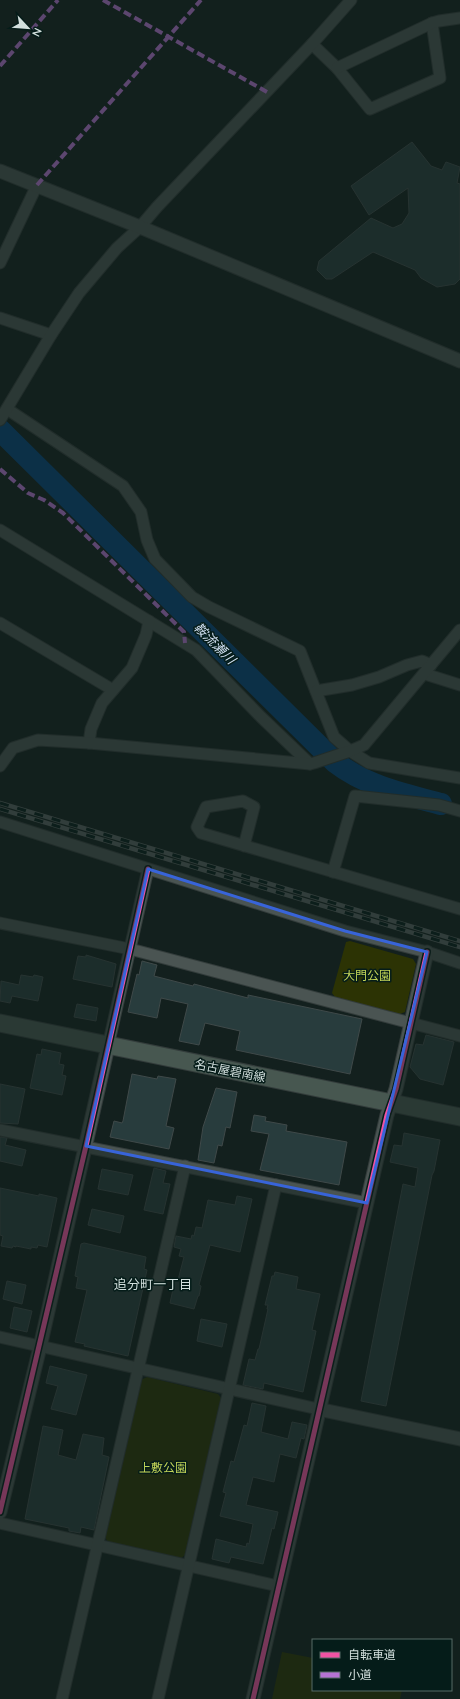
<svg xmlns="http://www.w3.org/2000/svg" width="460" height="1699" viewBox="0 0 460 1699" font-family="Quicksand,'Noto Sans JP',sans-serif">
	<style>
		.green { fill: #2c3304 }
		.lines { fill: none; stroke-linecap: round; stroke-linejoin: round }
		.river { stroke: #05437b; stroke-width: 22 }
		.building { fill: #283c3d; stroke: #3f4949 }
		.minor-casing { stroke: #333c3b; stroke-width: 13 }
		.tertiary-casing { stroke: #333c3b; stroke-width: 15 }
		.primary-casing { stroke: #333c3b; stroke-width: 19 }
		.minor { stroke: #4a5452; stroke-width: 11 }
		.tertiary { stroke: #4a5452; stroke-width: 13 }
		.primary { stroke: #475750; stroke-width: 17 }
		.rail-casing { stroke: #58605f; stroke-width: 4.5 }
		.rail { stroke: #051c19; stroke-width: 3; stroke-dasharray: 9; stroke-linecap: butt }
		.quiet { stroke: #b673d3; stroke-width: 4; stroke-dasharray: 8 4; stroke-linecap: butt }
		.cycleway-casing { stroke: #051c19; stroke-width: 8 }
		.cycleway { stroke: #f153a3; stroke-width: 5 }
		.marked { fill: none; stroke: #3864d9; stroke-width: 3; stroke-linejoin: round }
		.labels { text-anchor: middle; stroke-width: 3; stroke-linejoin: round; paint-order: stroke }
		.park-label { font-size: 12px; fill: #c2d458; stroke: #051c19 }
		.street-label { font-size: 12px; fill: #d2dfdd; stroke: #051c19 }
		.water-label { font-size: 13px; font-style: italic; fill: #d0dff1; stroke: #051c19 }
		.neighbourhood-label { font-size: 13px; fill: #d2dfdd; stroke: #051c19 }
	</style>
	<rect width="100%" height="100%" fill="#13201e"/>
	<g class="green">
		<path d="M 350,941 L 413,959 L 416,964 L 405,1012 L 400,1014 L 335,997 L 332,993 L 346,942 Z"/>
		<path d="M 147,1377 L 218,1394 L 221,1398 L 185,1555 L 180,1559 L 108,1542 L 105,1537 L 141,1380 Z"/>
		<path d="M 282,1652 L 313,1658 L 313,1690 L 402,1690 L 400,1699 L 272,1699 Z"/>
	</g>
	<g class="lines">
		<path class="river" d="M 0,430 L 335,762 C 366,786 403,794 441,804"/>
	</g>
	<g class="building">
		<path d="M 412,142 L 431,166 L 442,170 L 446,162 L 460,167 L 457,183 L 460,184 L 460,279 L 455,284 L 437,287 L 421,278 L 415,270 L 373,252 L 332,279 L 326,279 L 317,270 L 319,261 L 371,218 L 393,228 L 402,224 L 409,213 L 408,188 L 369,215 L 351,186 Z"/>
		<path d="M 86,955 L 116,964 L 112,987 L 73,979 L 78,956 L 86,957 Z"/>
		<path d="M 142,961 L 157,965 L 154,976 L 193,986 L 194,984 L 248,998 L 248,995 L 362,1019 L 350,1074 L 236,1050 L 240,1031 L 205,1023 L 199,1045 L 179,1041 L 188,1004 L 161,998 L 157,1018 L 128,1012 L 137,974 L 139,975 Z"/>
		<path d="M 21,975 L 33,977 L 34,975 L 43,977 L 38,1001 L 12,996 L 10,1003 L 0,1001 L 1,981 L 19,985 Z"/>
		<path d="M 77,1004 L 98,1008 L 96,1021 L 74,1017 Z"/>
		<path d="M 426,1035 L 454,1042 L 443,1085 L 420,1079 L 410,1067 L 416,1044 L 423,1045 Z"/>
		<path d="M 42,1049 L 61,1053 L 59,1064 L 64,1065 L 62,1075 L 66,1076 L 62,1095 L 30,1088 L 37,1054 L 41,1055 Z"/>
		<path d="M 132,1074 L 157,1079 L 158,1076 L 176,1079 L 166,1126 L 174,1128 L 169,1149 L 110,1137 L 114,1121 L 122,1123 L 123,1121 Z"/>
		<path d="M 0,1084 L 25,1089 L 18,1124 L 0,1123 Z"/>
		<path d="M 216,1088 L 237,1092 L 230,1128 L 226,1127 L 222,1146 L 218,1145 L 214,1163 L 198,1160 L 203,1127 Z"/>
		<path d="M 254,1115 L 266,1117 L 265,1121 L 287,1125 L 286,1131 L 347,1142 L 339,1185 L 260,1170 L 269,1134 L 251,1131 Z"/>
		<path d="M 404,1133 L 440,1140 L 434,1171 L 432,1175 L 386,1406 L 361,1401 L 403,1184 L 415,1187 L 418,1168 L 390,1162 L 394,1145 L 402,1146 Z"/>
		<path d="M 0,1137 L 7,1138 L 5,1145 L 26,1150 L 22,1166 L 0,1161 Z"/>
		<path d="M 154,1168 L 166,1171 L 163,1183 L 170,1184 L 163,1214 L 144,1210 Z"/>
		<path d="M 102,1169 L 133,1175 L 128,1195 L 98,1189 Z"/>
		<path d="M 0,1188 L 39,1196 L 39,1194 L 57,1198 L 47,1247 L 38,1245 L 37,1248 L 31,1247 L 31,1249 L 16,1246 L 16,1247 L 13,1246 L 12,1248 L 1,1246 L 3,1236 L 0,1235 Z"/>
		<path d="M 237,1196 L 252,1199 L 240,1252 L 210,1245 L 199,1285 L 201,1286 L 199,1296 L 198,1296 L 194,1309 L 170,1303 L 175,1280 L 178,1280 L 184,1257 L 179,1256 L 181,1249 L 174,1247 L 176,1236 L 191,1239 L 192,1235 L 194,1236 L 196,1227 L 202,1228 L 208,1200 L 235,1205 Z"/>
		<path d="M 92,1209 L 124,1216 L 120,1233 L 88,1225 Z"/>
		<path d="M 84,1243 L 146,1257 L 144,1269 L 147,1270 L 128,1356 L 84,1346 L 85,1344 L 75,1342 L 87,1290 L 76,1288 L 78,1277 L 75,1276 L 81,1244 Z"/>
		<path d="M 275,1272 L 298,1277 L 296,1289 L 320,1294 L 312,1330 L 316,1331 L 303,1392 L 264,1383 L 263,1389 L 243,1385 L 249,1359 L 255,1360 L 258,1349 L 259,1349 L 268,1309 L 267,1309 L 268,1305 L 265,1305 L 272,1276 L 274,1276 Z"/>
		<path d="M 7,1281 L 26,1285 L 22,1304 L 3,1299 Z"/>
		<path d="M 14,1307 L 32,1311 L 27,1332 L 10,1328 Z"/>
		<path d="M 201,1319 L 227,1324 L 222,1347 L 197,1341 Z"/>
		<path d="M 50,1366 L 87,1375 L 76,1415 L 51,1409 L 58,1386 L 46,1383 Z"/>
		<path d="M 252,1403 L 266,1406 L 261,1432 L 288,1439 L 292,1422 L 307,1425 L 304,1439 L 301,1438 L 296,1458 L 280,1454 L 274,1482 L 253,1477 L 246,1505 L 278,1512 L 274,1529 L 272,1528 L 263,1564 L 231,1557 L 229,1563 L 212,1559 L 216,1539 L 246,1547 L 247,1543 L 249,1544 L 253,1524 L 220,1516 L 226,1493 L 223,1492 L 231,1461 L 234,1462 L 244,1425 L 247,1426 Z"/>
		<path d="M 43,1426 L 63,1430 L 58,1455 L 76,1460 L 83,1434 L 104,1438 L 102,1455 L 109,1457 L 94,1530 L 81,1527 L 80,1533 L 69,1531 L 69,1528 L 25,1519 Z"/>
	</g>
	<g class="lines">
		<g class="minor-casing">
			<g id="minor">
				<path d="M 312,44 L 337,68 L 370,109 L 440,78 L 432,23"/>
				<path d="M 337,68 L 432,23 L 439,21 L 460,18"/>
				<path d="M 0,263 L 37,185"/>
				<path d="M 0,318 L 51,335"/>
				<path d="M 7,409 L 123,486 L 141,512 L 147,540 L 155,559 L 192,597 L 209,607 L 300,651 L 334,737 L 350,751 L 369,763 L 460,778"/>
				<path d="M 0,420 L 51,335 L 79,293 L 117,248 L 140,227 L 157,207 L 312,44 L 351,0"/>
				<path d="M 0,530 L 196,650 L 261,717 L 310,764"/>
				<path d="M 0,623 L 113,690"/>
				<path d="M 425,674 L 460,685"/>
				<path d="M 316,691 L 352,685 L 379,677 L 407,665 L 422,661 L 431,665"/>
				<path d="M 89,743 L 91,729 L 102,703 L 132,668 L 146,635 L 149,621"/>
				<path d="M 0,766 L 13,748 L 38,740 L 89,743 L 310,764 L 314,763 L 350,751 L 364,745 L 460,630"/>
				<path d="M 0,822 L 345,931 L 427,952 L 460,963"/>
				<path d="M 244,846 L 254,807 L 243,801 L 206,807 L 197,827 L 201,833 L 460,909"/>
				<path d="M 333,872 L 355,796 L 439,805 L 460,811"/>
				<path d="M 0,923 L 130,949 L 460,1036"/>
				<path d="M 108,1046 L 148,869"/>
				<path d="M 0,1130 L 367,1203"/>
				<path d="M 0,1337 L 318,1409"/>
				<path d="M 0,1523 L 278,1586"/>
				<path d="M 62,1699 L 185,1166"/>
				<path d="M 158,1699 L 276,1185"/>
			</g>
		</g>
		<g class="tertiary-casing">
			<g id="tertiary">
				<path d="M 0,171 L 140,227 L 460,361"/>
				<path d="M 318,1409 L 460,1439"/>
				<path d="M 0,1512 L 40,1347 L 108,1046"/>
				<path d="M 253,1699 L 387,1115 L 396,1089 L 427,952"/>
			</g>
		</g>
		<g class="primary-casing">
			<path id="primary" d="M 0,1023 L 460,1117"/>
		</g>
		<use href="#minor" class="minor"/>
		<use href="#tertiary" class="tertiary"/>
		<use href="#primary" class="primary"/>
		<g class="rail-casing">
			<g id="rail">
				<path d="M 0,803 L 460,941"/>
				<path d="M 0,809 L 460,947"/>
			</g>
		</g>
		<use href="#rail" class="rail"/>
		<g class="quiet">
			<path d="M 103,0 L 267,92"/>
			<path d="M 0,66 L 58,0"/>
			<path d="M 37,185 L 201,0"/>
			<path d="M 0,469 L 28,493 L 44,500 L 63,513 L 184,632 L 185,643"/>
		</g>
		<g class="cycleway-casing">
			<g id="cycleway">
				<path d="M 0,1512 L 86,1146 L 148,869"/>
				<path d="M 253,1699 L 387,1115 L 396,1089 L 427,952"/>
			</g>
		</g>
		<use href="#cycleway" class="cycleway"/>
	</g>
	<path d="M0 0H460V1699H0ZM 148,869 L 345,931 L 427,952 L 367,1203 L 86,1146 Z" fill="#13201e" fill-opacity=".55" fill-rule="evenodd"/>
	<path class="marked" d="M 148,869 L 345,931 L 427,952 L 367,1203 L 86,1146 Z"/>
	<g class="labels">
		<g class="park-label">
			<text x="367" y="980">大門公園</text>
			<text x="163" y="1472">上敷公園</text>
		</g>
		<g class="street-label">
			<text transform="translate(230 1071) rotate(11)" y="4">名古屋碧南線</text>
		</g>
		<g class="water-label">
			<text transform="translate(215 643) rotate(45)" y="5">鞍流瀬川</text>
		</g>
		<g class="neighbourhood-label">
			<text x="153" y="1289">追分町一丁目</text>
		</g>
	</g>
	<rect x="312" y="1639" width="140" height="52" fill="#051c19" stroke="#576a67"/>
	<rect x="320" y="1652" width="20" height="6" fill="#f153a3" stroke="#576a67"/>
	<text x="348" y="1659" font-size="12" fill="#d2dfdd">自転車道</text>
	<rect x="320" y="1672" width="20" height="6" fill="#b673d3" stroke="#576a67"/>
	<text x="348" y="1679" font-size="12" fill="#d2dfdd">小道</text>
	<g transform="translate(28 28) rotate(116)" stroke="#051c19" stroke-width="3" paint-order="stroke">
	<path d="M0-3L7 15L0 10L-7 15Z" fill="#d2dfdd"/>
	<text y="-6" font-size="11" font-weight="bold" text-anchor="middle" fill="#d2dfdd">N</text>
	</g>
</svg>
